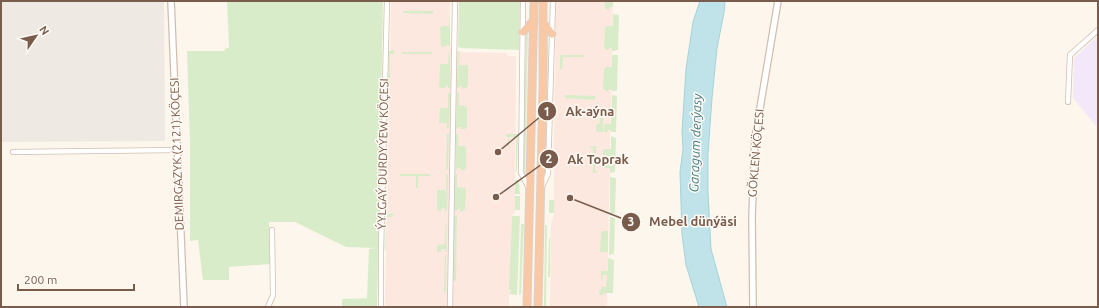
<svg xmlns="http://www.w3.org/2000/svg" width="1099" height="308" viewBox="0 0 1099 308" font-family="Ubuntu,sans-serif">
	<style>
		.commercial { fill: #fde8e0 }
		.industrial { fill: #efe9e4 }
		.education { fill: #f3e8fa }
		.green { fill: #d8ecc9 }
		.water { fill: #bfe3e8; stroke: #a5d3da }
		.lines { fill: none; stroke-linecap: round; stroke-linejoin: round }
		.minor-casing { stroke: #d1beb0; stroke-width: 6 }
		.tertiary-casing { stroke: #d1beb0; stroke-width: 8 }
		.trunk-casing { stroke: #dad1cd; stroke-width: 9 }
		.minor { stroke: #fff; stroke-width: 4.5 }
		.tertiary { stroke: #fff; stroke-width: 5.5 }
		.trunk { stroke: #f9c8a4; stroke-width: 7 }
		.labels { text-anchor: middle; stroke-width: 3; stroke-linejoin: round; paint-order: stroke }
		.street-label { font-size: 12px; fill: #7a5c4d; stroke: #fffaf3 }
		.water-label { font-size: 13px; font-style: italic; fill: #437c86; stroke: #fffaf3 }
		.leader { fill: none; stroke: #7a5c4d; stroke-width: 1.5 }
		.callout-dot { fill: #7a5c4d; stroke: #fffaf3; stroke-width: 1.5 }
		.mark-label { font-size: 12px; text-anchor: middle; font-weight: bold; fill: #fff }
		.callout-label { font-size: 13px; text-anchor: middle; font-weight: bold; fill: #7a5c4d; stroke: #fffaf3; stroke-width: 3; stroke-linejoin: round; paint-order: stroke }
	</style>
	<rect width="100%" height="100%" fill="#fdf6ec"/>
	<g class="commercial">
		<path d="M 391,1 L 450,1 L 449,48 L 460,52 L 507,53 L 507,56 L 516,56 L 515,212 L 512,216 L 509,289 L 511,289 L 509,292 L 509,307 L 385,307 Z"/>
		<path d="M 556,1 L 613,1 L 607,307 L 550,307 L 551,225 L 554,214 L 554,139 Z"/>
	</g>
	<path class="industrial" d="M 1,1 L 164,1 L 165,141 L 1,142 Z"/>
	<path class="education" d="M 1098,36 L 1098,128 L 1073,98 L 1074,58 Z"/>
	<g class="green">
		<path d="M 227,1 L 383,1 L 377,307 L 342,307 L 342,299 L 374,298 L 367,298 L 369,249 L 375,248 L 346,247 L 295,222 L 269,222 L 270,264 L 229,267 L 229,280 L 203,280 L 198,240 L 190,241 L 190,144 L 187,51 L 224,51 L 226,48 L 229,48 Z"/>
		<path d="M 459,1 L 520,1 L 519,50 L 461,48 L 458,47 Z"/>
		<path d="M 605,1 L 613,1 L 613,7 L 610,7 L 609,10 L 605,9 Z"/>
		<path d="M 403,11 L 433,11 L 433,14 L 403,13 Z"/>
		<path d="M 450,11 L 450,46 L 449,48 L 449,45 L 446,45 L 445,47 L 441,46 L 440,28 L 442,26 L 449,26 L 449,31 Z"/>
		<path d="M 613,14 L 619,15 L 618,50 L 612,51 L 612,48 L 609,48 L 609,50 L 606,50 L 604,47 L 605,28 L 607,26 L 613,26 Z"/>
		<path d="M 546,32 L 548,36 L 546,166 L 545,172 Z"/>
		<path d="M 528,33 L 525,174 L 523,172 L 526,36 Z"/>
		<path d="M 394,50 L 394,54 L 390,54 L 390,87 L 388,87 L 389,51 Z"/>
		<path d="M 460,51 L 459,65 L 466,65 L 468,66 L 468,86 L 466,88 L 462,89 L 462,86 L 459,86 L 459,89 L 457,87 L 458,52 Z"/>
		<rect x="402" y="52" width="30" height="2"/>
		<path d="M 449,52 L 450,52 L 450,88 L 448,88 L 448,86 L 445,86 L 445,88 L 441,88 L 439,86 L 440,65 L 442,64 L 448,64 Z"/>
		<path d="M 562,55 L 584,55 L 584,57 L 563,57 L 562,69 L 560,69 L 560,56 Z"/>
		<path d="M 612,55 L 618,55 L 617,91 L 612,91 L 612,90 L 609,89 L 608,92 L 607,92 L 603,88 L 604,69 L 606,67 L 612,67 Z"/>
		<path d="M 459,92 L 459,105 L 465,106 L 467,107 L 467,127 L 465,129 L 461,129 L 461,127 L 458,127 L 458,129 L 456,128 L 457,93 Z"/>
		<path d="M 448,93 L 450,93 L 449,128 L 447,129 L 447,123 L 439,123 L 440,108 L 448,108 Z"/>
		<path d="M 565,95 L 595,96 L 595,100 L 565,98 Z"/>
		<path d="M 612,95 L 617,96 L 616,132 L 611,132 L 611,130 L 608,130 L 608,132 L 604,132 L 604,124 L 611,124 Z"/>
		<path d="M 597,103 L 600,103 L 597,104 L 597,111 L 603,111 L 603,132 L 598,132 L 596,131 L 596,125 L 600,123 L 600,112 L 597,111 L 596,104 Z"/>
		<path d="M 447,133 L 449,134 L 448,169 L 446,170 Z"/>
		<path d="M 458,133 L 458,146 L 464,146 L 466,148 L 466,168 L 464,170 L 461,170 L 460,168 L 457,168 L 457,171 L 456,169 L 456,134 Z"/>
		<path d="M 506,134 L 518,134 L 517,171 L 516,171 L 516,137 L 509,137 L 509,147 L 508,147 L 508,137 L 506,137 Z"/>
		<path d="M 611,136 L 616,138 L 615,172 L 610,173 L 610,168 L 603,168 L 602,167 L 603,151 L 604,149 L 611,149 Z"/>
		<path d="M 591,146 L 599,147 L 596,148 L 595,171 L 598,171 L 597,173 L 590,172 L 593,171 L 593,148 L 590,148 Z"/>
		<path d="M 400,174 L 430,174 L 430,176 L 418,176 L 418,188 L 416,188 L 416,176 L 400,176 Z"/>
		<path d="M 446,174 L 448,175 L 447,210 L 445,211 L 445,208 L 442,208 L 441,211 L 439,211 L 437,208 L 437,191 L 438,190 L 445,190 L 446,198 Z"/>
		<path d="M 457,174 L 457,187 L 464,188 L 466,189 L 465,209 L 464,211 L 460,212 L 460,209 L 457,209 L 457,211 L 455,210 L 455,175 Z"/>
		<path d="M 610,177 L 616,178 L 615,213 L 610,214 Z"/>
		<path d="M 515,180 L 519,180 L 519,182 L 520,194 L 515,194 Z"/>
		<rect x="515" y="196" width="5" height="14"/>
		<rect x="549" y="200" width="5" height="13"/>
		<path d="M 387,213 L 393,214 L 393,217 L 387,217 L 386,250 L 385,250 Z"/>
		<path d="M 457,215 L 456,281 L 452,280 L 453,217 Z"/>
		<path d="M 446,216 L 447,251 L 445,252 L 445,249 L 441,249 L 441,252 L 437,252 L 437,245 L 445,244 Z"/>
		<path d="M 512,216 L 520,216 L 517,295 L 509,294 L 511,290 L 509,289 Z"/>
		<path d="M 610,217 L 615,218 L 614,254 L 609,255 Z"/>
		<path d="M 521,224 L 524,224 L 521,294 L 519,295 Z"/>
		<path d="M 545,225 L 547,225 L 546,307 L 544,307 Z"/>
		<path d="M 603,231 L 608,231 L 608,252 L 600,252 L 601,233 Z"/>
		<path d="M 549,238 L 550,238 L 550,277 L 548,277 Z"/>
		<path d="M 445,255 L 446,256 L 446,292 L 444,293 Z"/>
		<path d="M 608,258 L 614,260 L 613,293 L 604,293 L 604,295 L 600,295 L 599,290 L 601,290 L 601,287 L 606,287 L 607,275 L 603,275 L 602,281 L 601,280 L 601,271 L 608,271 Z"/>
	</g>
	<path class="water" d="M 700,1 L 725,1 L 724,13 L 717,48 L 712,98 L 708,154 L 708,192 L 711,249 L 727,307 L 699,307 L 686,265 L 682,234 L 680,172 L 683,149 L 682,131 L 686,69 L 693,22 Z"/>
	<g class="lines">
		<g class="minor-casing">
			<g id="minor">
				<path d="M 523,1 L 521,173 L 529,188"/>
				<path d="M 1068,102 L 1070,55 L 1098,30"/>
				<path d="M 13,152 L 177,150"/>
				<path d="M 541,188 L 548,174 L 553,1"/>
				<path d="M 268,307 L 273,295 L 272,230"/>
				<path d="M 381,307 L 381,252 L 387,1"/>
				<path d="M 450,307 L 455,1"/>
			</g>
		</g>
		<g class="tertiary-casing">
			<g id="tertiary">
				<path d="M 171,1 L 184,307"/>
				<path d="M 753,307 L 752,217 L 755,138 L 778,1"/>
			</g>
		</g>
		<g class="trunk-casing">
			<g id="trunk">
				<path d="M 543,23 L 552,34"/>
				<path d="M 523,32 L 533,21"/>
				<path d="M 527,307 L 534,1"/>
				<path d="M 538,307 L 543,87 L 543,1"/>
			</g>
		</g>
		<use href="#minor" class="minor"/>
		<use href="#tertiary" class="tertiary"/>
		<use href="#trunk" class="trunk"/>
	</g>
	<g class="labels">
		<g class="street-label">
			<text transform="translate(756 153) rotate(-85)" y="4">GÖKLEŇ KÖÇESI</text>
			<text transform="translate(177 154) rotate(-92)" y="4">DEMIRGAZYK (2121) KÖÇESI</text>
			<text transform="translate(383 154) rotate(-89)" y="4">ÝYLGAÝ DURDYÝEW KÖÇESI</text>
		</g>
		<g class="water-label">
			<text transform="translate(695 143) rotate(-88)" y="5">Garagum derýasy</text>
		</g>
	</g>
	<path class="leader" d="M498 152L547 111M496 197L549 159M570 198L631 222"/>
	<g class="callout-dot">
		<circle cx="498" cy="152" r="4"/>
		<circle cx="496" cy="197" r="4"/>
		<circle cx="570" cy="198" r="4"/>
		<circle cx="547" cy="111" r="10"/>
		<circle cx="549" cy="159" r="10"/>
		<circle cx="631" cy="222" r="10"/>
	</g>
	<g class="mark-label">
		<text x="547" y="116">1</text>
		<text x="549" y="163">2</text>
		<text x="631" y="226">3</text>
	</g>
	<g class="callout-label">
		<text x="590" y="116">Ak-aýna</text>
		<text x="598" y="164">Ak Toprak</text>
		<text x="693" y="226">Mebel dünýäsi</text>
	</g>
	<rect width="1099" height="308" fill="none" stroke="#7a5c4d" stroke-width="4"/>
	<g transform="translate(36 36) rotate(56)" stroke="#fffaf3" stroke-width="3" paint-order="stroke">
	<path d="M0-3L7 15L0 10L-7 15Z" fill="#7a5c4d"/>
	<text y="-6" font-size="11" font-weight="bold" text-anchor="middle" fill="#7a5c4d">N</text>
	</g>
	<path d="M18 284v6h116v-6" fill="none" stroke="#7a5c4d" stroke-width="2"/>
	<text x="24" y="284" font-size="12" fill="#7a5c4d" stroke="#fffaf3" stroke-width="3" paint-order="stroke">200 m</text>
</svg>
